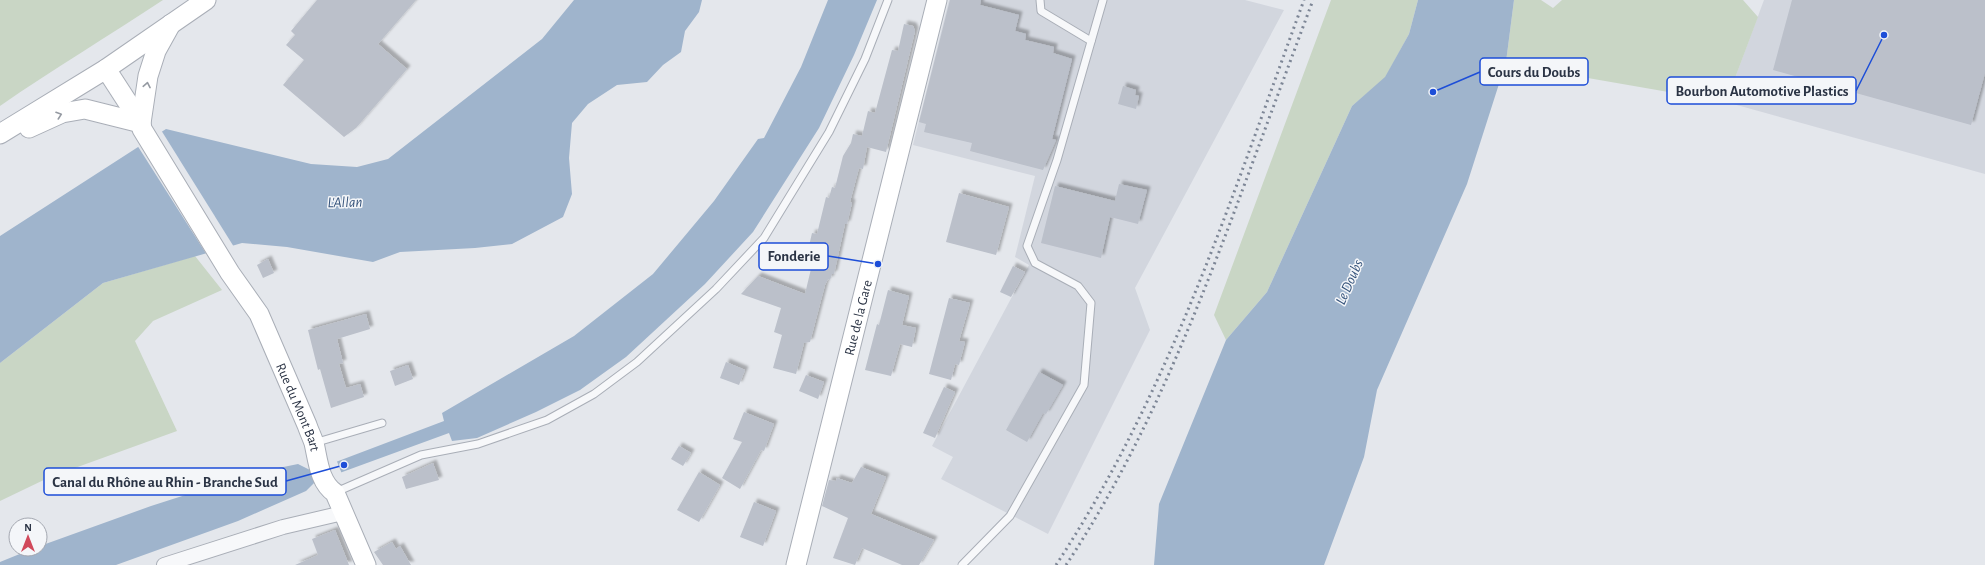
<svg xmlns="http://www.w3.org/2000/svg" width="1985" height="565" viewBox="0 0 1985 565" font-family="'Alegreya Sans',sans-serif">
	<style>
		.built { fill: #d2d6de }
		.green { fill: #c9d6c5 }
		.water { fill: #9fb4cc }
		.pier { fill: #e4e7ec }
		.building { fill: #bbc0ca; filter: url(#shadow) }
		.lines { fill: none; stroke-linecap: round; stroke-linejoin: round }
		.service-casing { stroke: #a9aeb7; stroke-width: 9 }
		.minor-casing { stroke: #a9aeb7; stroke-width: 16 }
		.secondary-casing { stroke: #a9aeb7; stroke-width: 21 }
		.service { stroke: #f7f8fa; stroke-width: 7 }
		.minor { stroke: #f7f8fa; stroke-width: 14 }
		.secondary { stroke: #fff; stroke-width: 19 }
		.rail { stroke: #7d8696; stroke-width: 3; stroke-dasharray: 2 4; stroke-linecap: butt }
		.oneway { stroke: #959aa2 }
		.labels { text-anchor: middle; stroke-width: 3; stroke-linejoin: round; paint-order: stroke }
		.street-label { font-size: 14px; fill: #2b3445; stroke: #f4f6f9 }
		.water-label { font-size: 15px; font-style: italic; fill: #34527a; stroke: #f4f6f9 }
		.leader { fill: none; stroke: #1d4ed8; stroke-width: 1.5 }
		.callout-dot { fill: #1d4ed8; stroke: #f4f6f9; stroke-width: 1.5 }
		.callout { fill: #f4f6f9; stroke: #1d4ed8; stroke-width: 1.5 }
		.callout-label { font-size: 15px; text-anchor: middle; font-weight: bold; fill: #2b3445 }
	</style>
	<defs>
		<filter id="shadow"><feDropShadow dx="3.5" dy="-3.5" stdDeviation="1" flood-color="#0004"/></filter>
	</defs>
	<rect width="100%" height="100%" fill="#e4e7ec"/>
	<g class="built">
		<path d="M 949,0 L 1245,0 L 1284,10 L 1135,288 L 1150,330 L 1048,534 L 941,479 L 953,457 L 932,446 L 1029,265 L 1015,257 L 1035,176 L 913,145 Z"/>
		<path d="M 1764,0 L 1985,0 L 1985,174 L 1726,102 Z"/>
	</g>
	<g class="green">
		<path d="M 0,0 L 163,0 C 109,36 53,69 0,106 Z"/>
		<path d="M 1331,0 L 1418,0 L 1409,34 L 1385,78 L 1352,106 L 1267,292 L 1226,340 L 1214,315 Z"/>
		<path d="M 1514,0 L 1541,0 L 1553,8 L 1562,0 L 1743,0 L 1758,17 L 1726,102 L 1536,69 L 1506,62 Z"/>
		<path d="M 195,256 L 222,290 L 153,321 L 135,341 L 177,431 L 50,477 L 0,501 L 0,363 L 103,283 Z"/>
	</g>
	<g class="water">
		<path d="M 574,0 L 702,0 L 699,12 L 685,31 L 681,52 L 663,65 L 647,82 L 617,85 L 588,104 L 572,123 L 569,158 L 572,194 L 563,217 L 512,244 L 475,248 L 400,252 L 373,262 L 287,247 L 242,243 L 103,283 L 0,363 L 0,236 L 166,129 L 311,164 L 357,167 L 388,159 L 542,39 Z"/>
		<path d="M 828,0 L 877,0 L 854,55 L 819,128 L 753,232 L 705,284 L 626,357 L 580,390 L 536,412 L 477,438 L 452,441 L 449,433 L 315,482 L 306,491 L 238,521 L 116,565 L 0,565 L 0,562 L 32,549 L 40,549 L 40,546 L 151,506 L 254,473 L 298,464 L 312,471 L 444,421 L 442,413 L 574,336 L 653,274 L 714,201 L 758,139 L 764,138 L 801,67 Z"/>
		<path d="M 1418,0 L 1514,0 L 1506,62 L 1467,184 L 1377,390 L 1364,457 L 1324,565 L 1154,565 L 1159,504 L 1226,340 L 1267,292 L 1352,106 L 1385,77 L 1409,34 Z"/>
	</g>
	<g class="pier">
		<path d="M 161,130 L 234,247 L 207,255 L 137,145 Z"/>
		<path d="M 336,459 L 342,474 L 316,484 L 309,467 L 312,468 Z"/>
	</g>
	<g class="building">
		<path d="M 317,0 L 416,0 L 378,44 L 407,69 L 356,128 L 344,137 L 283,85 L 304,60 L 286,45 L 295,35 L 291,31 Z"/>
		<path d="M 950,0 L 981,0 L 980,5 L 1019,15 L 1015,31 L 1026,34 L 1025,40 L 1054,47 L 1053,53 L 1072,59 L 1052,139 L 1056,140 L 1043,170 L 970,151 L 972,143 L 924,132 L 926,124 L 919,122 Z"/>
		<path d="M 1792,0 L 1985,0 L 1985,73 L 1971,125 L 1773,70 Z"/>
		<path d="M 904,24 L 913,26 L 915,31 L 886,152 L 867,147 L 863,169 L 859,168 L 850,202 L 852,203 L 847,224 L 845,224 L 834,274 L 832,274 L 830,280 L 828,279 L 825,285 L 810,342 L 804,343 L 796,374 L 773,368 L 782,335 L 774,332 L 781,308 L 741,294 L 758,276 L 805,294 L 816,248 L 809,246 L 812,233 L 817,234 L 826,197 L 829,198 L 832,187 L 835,188 L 843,156 L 851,143 L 853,134 L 862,136 L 868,111 L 875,113 L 892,50 L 898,51 Z"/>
		<path d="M 1123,86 L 1136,90 L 1135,95 L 1139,96 L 1136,109 L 1118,104 Z"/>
		<path d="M 1119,184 L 1147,190 L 1138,224 L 1110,217 L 1101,258 L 1041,243 L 1055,186 L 1115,201 Z"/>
		<path d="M 959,193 L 1009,207 L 996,255 L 946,242 Z"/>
		<path d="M 268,259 L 274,273 L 263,278 L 257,265 Z"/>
		<path d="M 1013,266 L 1025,272 L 1011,297 L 1000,292 Z"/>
		<path d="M 888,290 L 909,296 L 902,325 L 916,328 L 912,347 L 900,344 L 891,376 L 865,370 L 877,324 L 879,325 Z"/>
		<path d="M 949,298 L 970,303 L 959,341 L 965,342 L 959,365 L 955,364 L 951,380 L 929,374 Z"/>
		<path d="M 366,314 L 370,329 L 337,339 L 343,363 L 339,364 L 346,388 L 360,384 L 364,397 L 331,408 L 320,369 L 318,370 L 308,330 Z"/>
		<path d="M 726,362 L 745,370 L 739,385 L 720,378 Z"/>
		<path d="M 408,365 L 413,379 L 395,386 L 390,371 Z"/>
		<path d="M 1039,372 L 1063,385 L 1046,414 L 1043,413 L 1027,442 L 1006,430 Z"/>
		<path d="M 806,375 L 824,382 L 818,399 L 799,391 Z"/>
		<path d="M 944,387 L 955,392 L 935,438 L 923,433 Z"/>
		<path d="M 744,412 L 774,424 L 764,451 L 761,450 L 740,489 L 722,478 L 742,442 L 733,439 Z"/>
		<path d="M 679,446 L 691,453 L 683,466 L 671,459 Z"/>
		<path d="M 433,463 L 439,480 L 406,489 L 402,477 Z"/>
		<path d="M 861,467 L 886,477 L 871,514 L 934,540 L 919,565 L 902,565 L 862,548 L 855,565 L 833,558 L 848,518 L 822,506 L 829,480 L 836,481 L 837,478 L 852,483 Z"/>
		<path d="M 699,472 L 720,485 L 699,522 L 677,510 Z"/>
		<path d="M 754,502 L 776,511 L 763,546 L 740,537 Z"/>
		<path d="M 335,530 L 349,565 L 295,565 L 318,555 L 312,539 Z"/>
		<path d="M 392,542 L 396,549 L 400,546 L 411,565 L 383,565 L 374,552 Z"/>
	</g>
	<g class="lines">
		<g class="service-casing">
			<g id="service">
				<path d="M 1040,0 L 1041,11 L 1091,41"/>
				<path d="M 314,443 L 382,423"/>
				<path d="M 336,492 L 421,455 L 478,444 L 547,420 L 594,394 L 637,362 L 716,289 L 764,238 L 829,132 L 865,59 L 888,0"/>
				<path d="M 962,565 L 1010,516 L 1084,385 L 1091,303 L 1078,286 L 1035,263 L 1027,246 L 1057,160 L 1103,0"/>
			</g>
		</g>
		<g class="minor-casing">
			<path id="minor" d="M 164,565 L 283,527 L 343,513"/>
		</g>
		<g class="secondary-casing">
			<g id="secondary">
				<path id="s1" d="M 171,24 L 156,51 L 148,76 L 141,123 L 142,129 L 230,273 L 259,314 L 307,425 C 309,431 312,437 314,443 C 318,460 319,482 335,493 L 366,565"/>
				<path d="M 106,69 L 141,123"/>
				<path d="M 29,128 L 62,113 L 85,109 L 141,123"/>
				<path d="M 0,134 L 106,69 L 206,0"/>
				<path id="s2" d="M 796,565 L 937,0"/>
			</g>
		</g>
		<use href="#service" class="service"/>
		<use href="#minor" class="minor"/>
		<use href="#secondary" class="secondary"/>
		<g class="rail">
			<path d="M 1056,565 C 1170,392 1233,193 1304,0"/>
			<path d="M 1066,565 C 1139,455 1189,332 1235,210 C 1261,140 1287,70 1313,0"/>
		</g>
	</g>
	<defs><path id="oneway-chevron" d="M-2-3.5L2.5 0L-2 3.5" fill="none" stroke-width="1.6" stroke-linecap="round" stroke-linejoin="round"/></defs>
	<g class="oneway">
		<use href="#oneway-chevron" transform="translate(147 85) rotate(-79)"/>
		<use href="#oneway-chevron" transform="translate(59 115) rotate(-19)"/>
	</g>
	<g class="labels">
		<g class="street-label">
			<text dy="5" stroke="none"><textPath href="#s2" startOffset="255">Rue de la Gare</textPath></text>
			<text dy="5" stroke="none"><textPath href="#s1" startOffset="431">Rue du Mont Bart</textPath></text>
		</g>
		<g class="water-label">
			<text transform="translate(345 202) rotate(-1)" y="5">L'Allan</text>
			<text transform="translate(1349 282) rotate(-66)" y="5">Le Doubs</text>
		</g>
	</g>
	<path class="leader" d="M1433 92L1480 72M1884 35L1856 91M878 264L828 256M344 465L286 481"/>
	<g class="callout-dot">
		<circle cx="1433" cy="92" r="4"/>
		<circle cx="1884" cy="35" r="4"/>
		<circle cx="878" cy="264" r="4"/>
		<circle cx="344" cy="465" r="4"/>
	</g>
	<g class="callout">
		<rect x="1480" y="58" width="108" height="27" rx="4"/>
		<rect x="1667" y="77" width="189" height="27" rx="4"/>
		<rect x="759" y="243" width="69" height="27" rx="4"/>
		<rect x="44" y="468" width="242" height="27" rx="4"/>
	</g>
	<g class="callout-label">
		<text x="1534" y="77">Cours du Doubs</text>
		<text x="1762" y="96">Bourbon Automotive Plastics</text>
		<text x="794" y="261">Fonderie</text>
		<text x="165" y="487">Canal du Rhône au Rhin - Branche Sud</text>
	</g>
	<g transform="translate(28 537)"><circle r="19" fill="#f4f6f9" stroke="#a4a8b1"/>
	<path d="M0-3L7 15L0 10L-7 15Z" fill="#d1495b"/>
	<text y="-6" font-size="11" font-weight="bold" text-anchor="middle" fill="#2b3445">N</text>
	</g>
</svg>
